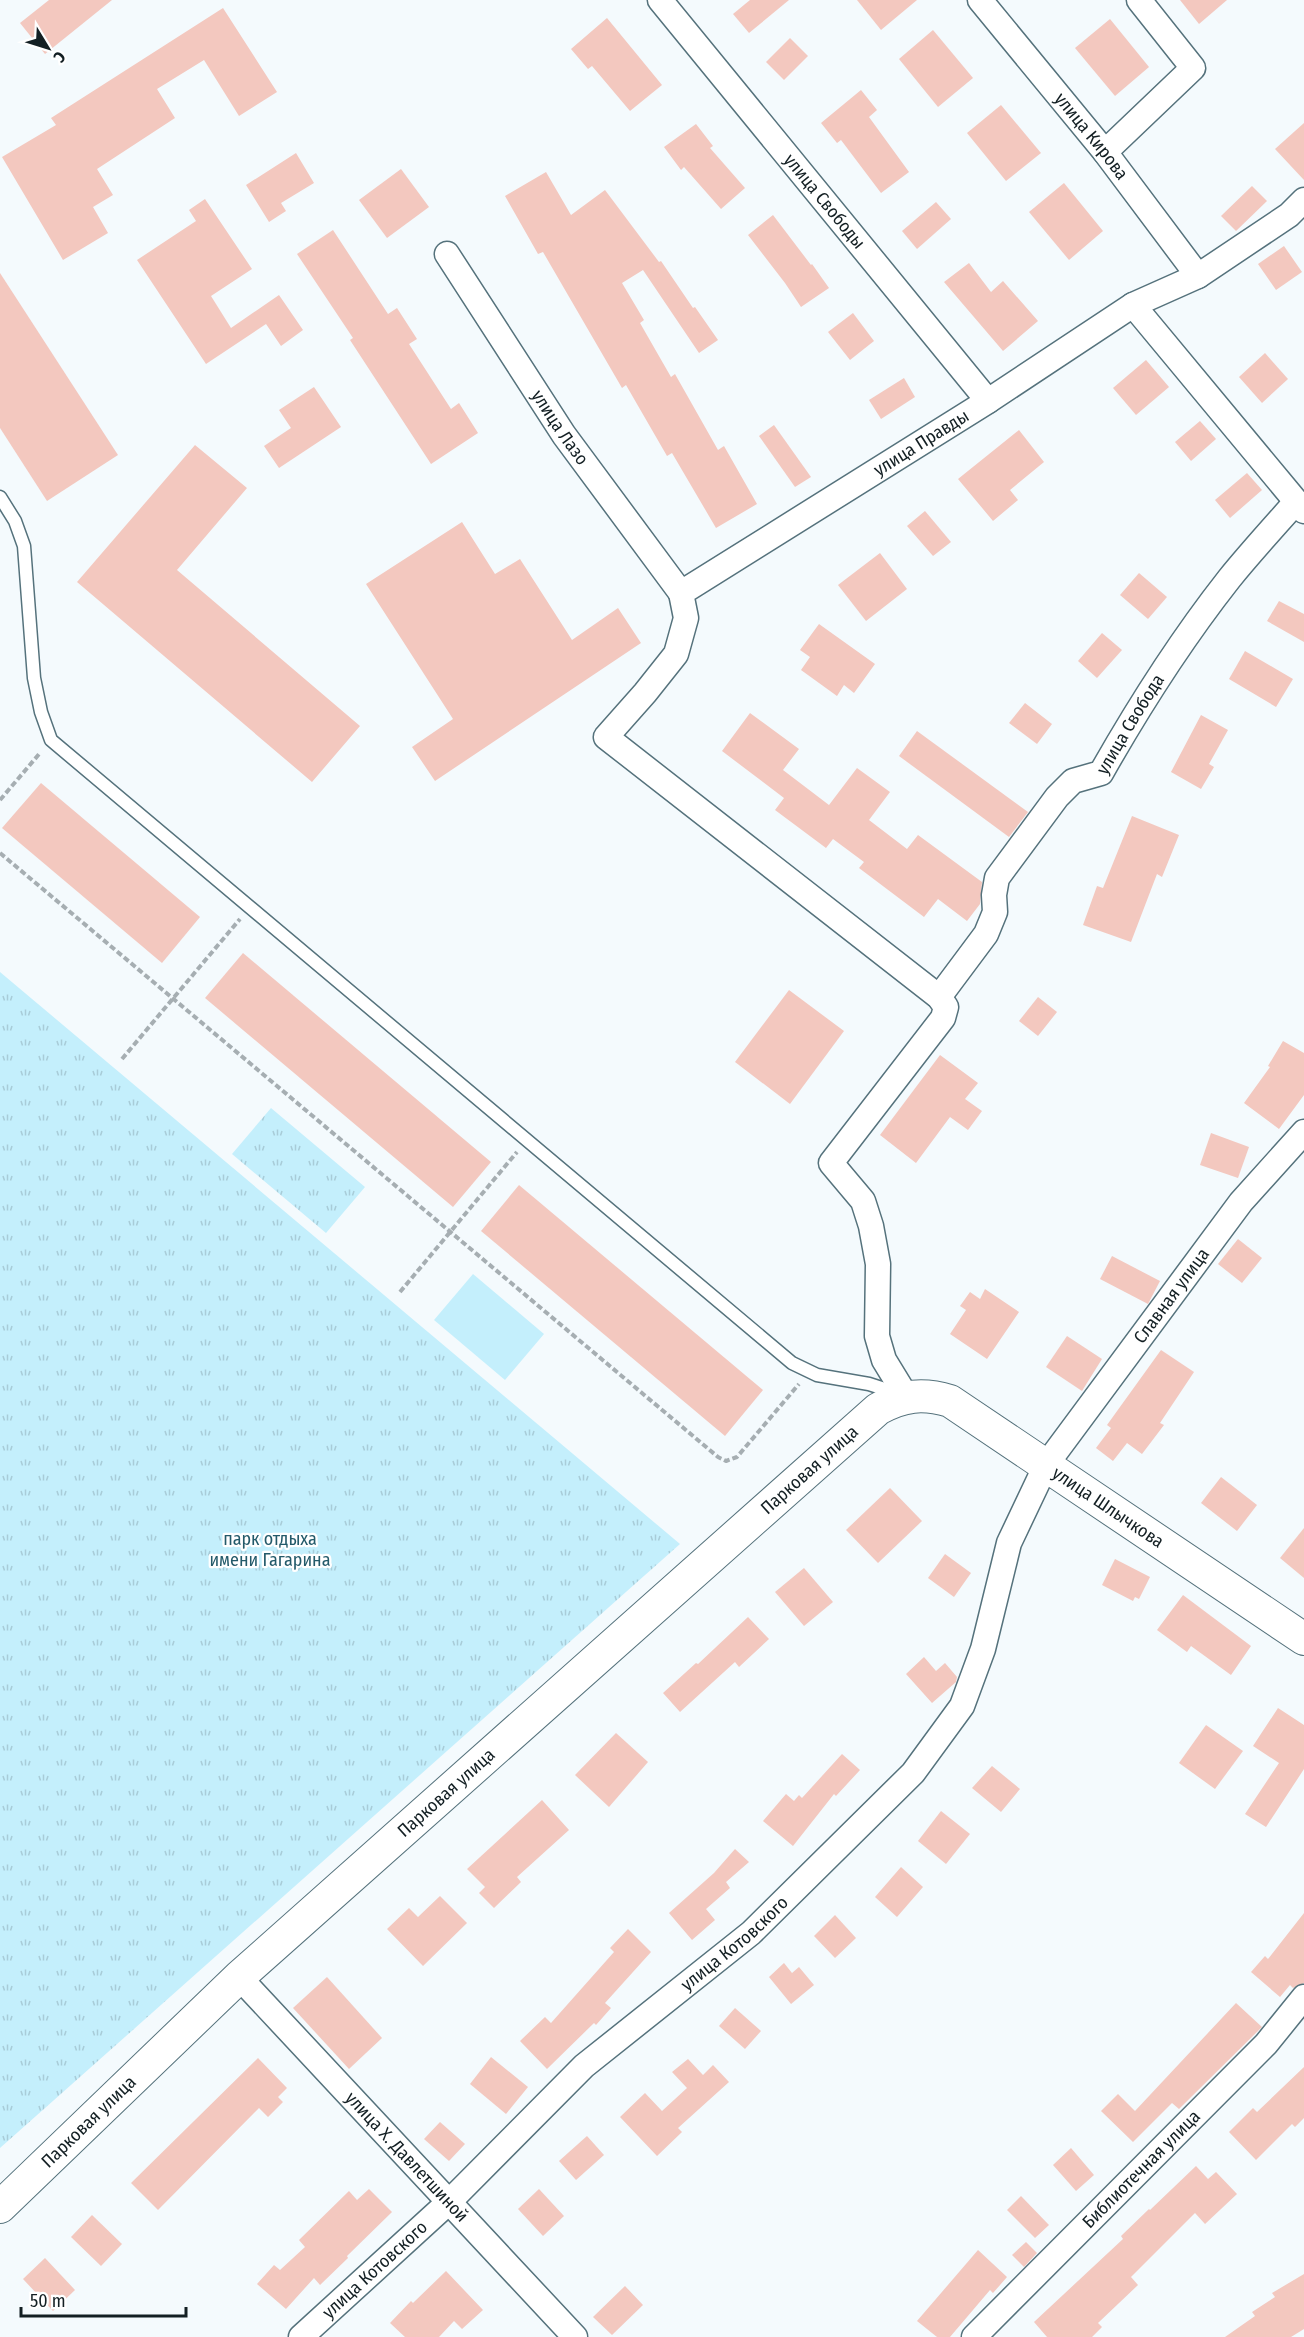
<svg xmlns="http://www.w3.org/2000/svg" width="1304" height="2337" viewBox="0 0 1304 2337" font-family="'Fira Sans Condensed',sans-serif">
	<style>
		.grass { fill: url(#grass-tufts) }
		.pitch { fill: #c4effc }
		.building { fill: #f3c8bf }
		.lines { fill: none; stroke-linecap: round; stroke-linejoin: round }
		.service-casing { stroke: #55727c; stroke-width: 15 }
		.minor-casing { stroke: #55727c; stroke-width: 27 }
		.tertiary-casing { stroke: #55727c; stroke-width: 34 }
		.path { stroke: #a6aeb2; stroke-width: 4; stroke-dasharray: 6 3; stroke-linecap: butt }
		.service { stroke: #fff; stroke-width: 12 }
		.minor { stroke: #fff; stroke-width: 24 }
		.tertiary { stroke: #fff; stroke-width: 32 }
		.labels { text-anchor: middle; stroke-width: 4.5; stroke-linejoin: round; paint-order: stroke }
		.street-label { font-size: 18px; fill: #131f23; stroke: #fff }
		.park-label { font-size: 18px; fill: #235a6a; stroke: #fff }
	</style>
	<defs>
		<pattern id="grass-tufts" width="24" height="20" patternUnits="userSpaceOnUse" patternTransform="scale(1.5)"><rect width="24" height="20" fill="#c4effc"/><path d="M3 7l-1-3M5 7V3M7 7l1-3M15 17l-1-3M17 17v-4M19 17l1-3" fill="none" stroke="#a8ccd8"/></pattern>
	</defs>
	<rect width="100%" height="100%" fill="#f4fafd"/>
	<g class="grass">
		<path d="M 0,972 L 680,1544 L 0,2148 Z"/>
		<path d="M 271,1108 L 365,1187 L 326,1233 L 232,1154 Z"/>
	</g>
	<path class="pitch" d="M 473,1274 L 544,1334 L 505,1380 L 434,1320 Z"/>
	<g class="building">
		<path d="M 49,0 L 112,0 L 45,54 L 20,23 Z"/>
		<path d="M 750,0 L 789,0 L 749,33 L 733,14 Z"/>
		<path d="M 857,0 L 917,0 L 881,30 Z"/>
		<path d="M 1180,0 L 1227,0 L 1199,24 Z"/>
		<path d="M 223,8 L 277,92 L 239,116 L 204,60 L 157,89 L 175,118 L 97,169 L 113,195 L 93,207 L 108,233 L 63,260 L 2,157 L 56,125 L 51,118 Z"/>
		<path d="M 607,18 L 662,85 L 630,111 L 592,66 L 588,69 L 571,49 Z"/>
		<path d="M 1110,19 L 1149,67 L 1115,96 L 1075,48 Z"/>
		<path d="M 933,30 L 973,78 L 938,107 L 899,59 Z"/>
		<path d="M 790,38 L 808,56 L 784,80 L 766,62 Z"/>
		<path d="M 861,90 L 877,110 L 869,117 L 909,172 L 881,193 L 841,140 L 837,143 L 821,123 Z"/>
		<path d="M 1001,105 L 1041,153 L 1006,181 L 967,133 Z"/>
		<path d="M 1304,123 L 1304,180 L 1275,149 Z"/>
		<path d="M 696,124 L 713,146 L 710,148 L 745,188 L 721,209 L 684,167 L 681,170 L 664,147 Z"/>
		<path d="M 296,153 L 314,183 L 281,203 L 286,211 L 269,222 L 246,185 Z"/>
		<path d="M 401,169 L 429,207 L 387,238 L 359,200 Z"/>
		<path d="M 546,172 L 571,215 L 605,190 L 659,262 L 661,261 L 693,308 L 695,307 L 718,340 L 699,353 L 643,270 L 622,283 L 644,320 L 640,323 L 671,377 L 675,374 L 718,450 L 724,446 L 757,504 L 716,528 L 672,453 L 667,456 L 626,385 L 622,388 L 543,252 L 538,254 L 505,196 Z"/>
		<path d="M 1064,183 L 1103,231 L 1069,260 L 1029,212 Z"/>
		<path d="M 1252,186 L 1267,201 L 1236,231 L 1221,216 Z"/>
		<path d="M 205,199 L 252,269 L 211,296 L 231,328 L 279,295 L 303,330 L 281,346 L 266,324 L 206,364 L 137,260 L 196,221 L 189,210 Z"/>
		<path d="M 936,202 L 951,219 L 917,249 L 902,231 Z"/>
		<path d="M 773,215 L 811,265 L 812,264 L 829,288 L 801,307 L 785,283 L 748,235 Z"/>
		<path d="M 333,230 L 388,314 L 397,308 L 417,339 L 409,344 L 451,409 L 459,403 L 478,433 L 431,464 L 350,340 L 353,338 L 297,254 Z"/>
		<path d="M 1284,246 L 1302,272 L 1276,290 L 1258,264 Z"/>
		<path d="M 969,263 L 991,292 L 1003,281 L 1038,321 L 1003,351 L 944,282 Z"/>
		<path d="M 0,273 L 118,455 L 47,501 L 0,428 Z"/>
		<path d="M 853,313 L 874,341 L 850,360 L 828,332 Z"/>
		<path d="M 1265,353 L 1288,379 L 1262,403 L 1239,377 Z"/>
		<path d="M 1146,360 L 1169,387 L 1136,415 L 1113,388 Z"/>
		<path d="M 904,378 L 915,397 L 881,419 L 869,400 Z"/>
		<path d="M 314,387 L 341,427 L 279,468 L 264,446 L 291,428 L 279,410 Z"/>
		<path d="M 1200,421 L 1216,439 L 1191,461 L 1175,442 Z"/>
		<path d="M 774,425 L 811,477 L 795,487 L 759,436 Z"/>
		<path d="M 1019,430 L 1044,462 L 1010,490 L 1018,500 L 993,521 L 958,479 Z"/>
		<path d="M 195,445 L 247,488 L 177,570 L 360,726 L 312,782 L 77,582 Z"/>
		<path d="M 1247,473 L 1262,490 L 1230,518 L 1215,500 Z"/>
		<path d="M 925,511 L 951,542 L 933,556 L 907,526 Z"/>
		<path d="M 462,522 L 495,574 L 520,559 L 572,640 L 618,608 L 641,643 L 435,781 L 412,747 L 453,719 L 366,584 Z"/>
		<path d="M 880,553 L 907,589 L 866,621 L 838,585 Z"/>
		<path d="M 1139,573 L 1167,597 L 1148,619 L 1120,595 Z"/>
		<path d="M 1279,601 L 1304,614 L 1304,642 L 1267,621 Z"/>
		<path d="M 819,624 L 875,664 L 854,693 L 844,685 L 837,696 L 801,670 L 810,657 L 800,650 Z"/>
		<path d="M 1102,633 L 1122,650 L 1097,678 L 1078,661 Z"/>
		<path d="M 1245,651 L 1293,679 L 1276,707 L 1229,679 Z"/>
		<path d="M 1025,703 L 1052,724 L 1037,744 L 1009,723 Z"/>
		<path d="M 750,713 L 799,749 L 783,770 L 829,805 L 857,768 L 890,792 L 869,820 L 907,849 L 918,835 L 982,882 L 980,904 L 967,921 L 938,899 L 924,917 L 859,868 L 864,862 L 833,839 L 826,848 L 775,810 L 784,798 L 722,751 Z"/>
		<path d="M 1201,715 L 1228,730 L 1209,764 L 1214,767 L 1201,789 L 1171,772 Z"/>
		<path d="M 917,731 L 1028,812 L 1009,837 L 899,756 Z"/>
		<path d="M 41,783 L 200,917 L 162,963 L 2,828 Z"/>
		<path d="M 1132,816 L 1179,835 L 1162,877 L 1157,874 L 1131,942 L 1083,925 L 1097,886 L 1103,888 Z"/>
		<path d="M 243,953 L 491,1162 L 453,1207 L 205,998 Z"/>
		<path d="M 789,990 L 844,1031 L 790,1104 L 735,1062 Z"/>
		<path d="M 1038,997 L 1057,1012 L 1038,1036 L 1019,1021 Z"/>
		<path d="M 1283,1041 L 1304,1053 L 1304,1095 L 1279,1129 L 1244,1103 L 1270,1067 L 1268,1066 Z"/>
		<path d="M 940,1055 L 978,1083 L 965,1099 L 982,1111 L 968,1130 L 950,1117 L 916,1163 L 880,1135 Z"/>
		<path d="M 1211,1133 L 1249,1147 L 1238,1178 L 1200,1165 Z"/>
		<path d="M 519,1185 L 763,1390 L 725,1436 L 481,1231 Z"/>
		<path d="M 1238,1239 L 1262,1258 L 1242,1283 L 1218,1264 Z"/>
		<path d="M 1112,1256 L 1160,1281 L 1148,1304 L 1100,1279 Z"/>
		<path d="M 985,1289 L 1019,1312 L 987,1359 L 950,1334 L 966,1310 L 960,1306 L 970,1292 L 980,1299 Z"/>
		<path d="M 1067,1336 L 1102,1359 L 1082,1391 L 1046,1367 Z"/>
		<path d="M 1161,1350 L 1194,1372 L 1160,1423 L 1164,1425 L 1142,1454 L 1127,1443 L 1113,1461 L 1096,1448 L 1111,1428 L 1107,1425 Z"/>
		<path d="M 1221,1477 L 1257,1505 L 1237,1531 L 1201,1503 Z"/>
		<path d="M 890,1488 L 922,1521 L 878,1563 L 846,1530 Z"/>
		<path d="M 1304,1528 L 1304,1578 L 1280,1558 Z"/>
		<path d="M 945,1554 L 971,1573 L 954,1597 L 928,1578 Z"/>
		<path d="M 1115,1559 L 1150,1577 L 1139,1599 L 1135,1597 L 1133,1601 L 1102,1585 Z"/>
		<path d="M 804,1568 L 833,1602 L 804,1626 L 775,1592 Z"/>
		<path d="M 1183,1595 L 1251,1646 L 1231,1675 L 1191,1646 L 1187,1652 L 1157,1630 Z"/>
		<path d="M 748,1617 L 769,1639 L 739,1667 L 735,1662 L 680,1712 L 663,1693 L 696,1663 L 698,1664 Z"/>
		<path d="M 924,1657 L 936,1671 L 945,1663 L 957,1677 L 956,1682 L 932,1703 L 906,1674 Z"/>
		<path d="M 1278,1708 L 1304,1725 L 1304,1769 L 1266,1827 L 1245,1814 L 1279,1763 L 1253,1746 Z"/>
		<path d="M 1206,1725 L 1243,1751 L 1215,1789 L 1179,1763 Z"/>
		<path d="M 616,1733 L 648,1762 L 609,1807 L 575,1775 Z"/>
		<path d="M 842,1754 L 860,1770 L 836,1796 L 834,1794 L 793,1846 L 763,1821 L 786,1794 L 794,1801 L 799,1795 L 802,1798 Z"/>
		<path d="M 992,1766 L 1020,1789 L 1001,1812 L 972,1788 Z"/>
		<path d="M 542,1800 L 569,1830 L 517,1877 L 521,1882 L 494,1908 L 479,1893 L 485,1887 L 467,1869 Z"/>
		<path d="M 941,1811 L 970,1834 L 946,1864 L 918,1841 Z"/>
		<path d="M 735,1849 L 749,1862 L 726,1882 L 730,1888 L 706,1909 L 715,1920 L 692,1940 L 669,1913 L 714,1873 Z"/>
		<path d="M 901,1867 L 923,1887 L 897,1917 L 875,1897 Z"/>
		<path d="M 440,1896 L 467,1923 L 423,1966 L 387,1929 L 409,1908 L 418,1917 Z"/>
		<path d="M 1304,1913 L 1304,1983 L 1293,1988 L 1290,1985 L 1280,1997 L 1251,1972 L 1265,1956 L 1268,1959 Z"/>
		<path d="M 835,1915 L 856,1938 L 835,1958 L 814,1936 Z"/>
		<path d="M 628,1929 L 651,1952 L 605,2003 L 611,2008 L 596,2025 L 594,2023 L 547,2069 L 520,2041 L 545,2017 L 551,2023 L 614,1952 L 610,1948 Z"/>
		<path d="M 784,1963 L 792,1973 L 799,1967 L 814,1985 L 791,2004 L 769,1977 Z"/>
		<path d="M 327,1977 L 382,2038 L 349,2069 L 293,2008 Z"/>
		<path d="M 1236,2003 L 1262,2027 L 1179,2109 L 1172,2103 L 1133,2142 L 1101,2111 L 1118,2094 L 1135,2111 Z"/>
		<path d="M 735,2008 L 761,2031 L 745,2049 L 719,2026 Z"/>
		<path d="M 491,2057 L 528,2087 L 506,2114 L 470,2084 Z"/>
		<path d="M 258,2058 L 287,2088 L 278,2097 L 283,2102 L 268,2117 L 259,2108 L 158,2210 L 131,2183 Z"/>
		<path d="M 688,2059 L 703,2075 L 713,2065 L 729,2082 L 678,2128 L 682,2132 L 657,2156 L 620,2117 L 645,2093 L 662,2111 L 687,2088 L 672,2072 Z"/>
		<path d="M 1304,2067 L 1304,2118 L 1295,2127 L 1292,2124 L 1256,2160 L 1229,2132 L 1253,2108 L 1257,2112 Z"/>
		<path d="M 440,2122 L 465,2144 L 449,2161 L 424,2139 Z"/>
		<path d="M 587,2136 L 604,2155 L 576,2180 L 559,2161 Z"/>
		<path d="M 1071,2148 L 1094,2175 L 1076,2191 L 1053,2165 Z"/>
		<path d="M 1196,2166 L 1208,2179 L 1216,2172 L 1237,2194 L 1205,2224 L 1195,2213 L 1131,2277 L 1138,2285 L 1098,2323 L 1102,2327 L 1092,2337 L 1047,2337 L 1034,2322 L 1123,2239 L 1121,2236 L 1149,2209 L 1150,2210 Z"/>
		<path d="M 369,2189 L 392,2212 L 347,2256 L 348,2258 L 320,2285 L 314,2278 L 286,2309 L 257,2284 L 274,2265 L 280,2270 L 305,2247 L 299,2240 L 349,2191 L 357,2200 Z"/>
		<path d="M 539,2189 L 564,2216 L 543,2236 L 518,2209 Z"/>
		<path d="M 1021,2196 L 1049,2225 L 1035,2238 L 1007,2210 Z"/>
		<path d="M 92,2215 L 122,2244 L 101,2266 L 71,2237 Z"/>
		<path d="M 1026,2242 L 1037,2253 L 1024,2267 L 1012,2255 Z"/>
		<path d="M 978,2250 L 1007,2277 L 993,2293 L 990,2290 L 950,2337 L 937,2337 L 917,2321 Z"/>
		<path d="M 45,2258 L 75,2290 L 53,2311 L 23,2279 Z"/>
		<path d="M 446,2271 L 483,2310 L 462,2329 L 454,2321 L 439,2337 L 405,2337 L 390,2323 L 411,2301 L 413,2303 Z"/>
		<path d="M 1304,2274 L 1304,2329 L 1291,2337 L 1225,2337 L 1255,2316 L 1252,2312 L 1275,2297 L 1272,2293 Z"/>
		<path d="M 625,2286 L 643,2305 L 612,2335 L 593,2317 Z"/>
	</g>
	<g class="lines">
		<g class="service-casing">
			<path id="service" d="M 0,497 L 15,521 L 24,546 L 34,678 L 41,712 L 51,740 L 792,1363 L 817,1375 L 869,1384 L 900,1394"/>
		</g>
		<g class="minor-casing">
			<g id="minor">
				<path id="s1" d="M 660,0 L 988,401"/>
				<path id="s2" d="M 980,0 L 1105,152 L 1198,276"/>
				<path d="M 1105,152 L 1193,68 L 1139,0"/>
				<path id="s3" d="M 447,254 L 564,435 L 681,593"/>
				<path d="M 1133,305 L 1304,511"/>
				<path id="s4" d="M 939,997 L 986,934 L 995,912 L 994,895 L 997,878 L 1057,797 L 1073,781 L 1101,773 C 1139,706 1181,640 1229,579 C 1250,553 1273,528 1295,503"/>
				<path id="s5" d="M 906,1396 L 884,1360 L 877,1336 L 878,1264 L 871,1226 L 863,1201 L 831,1163 L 943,1018 L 946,1007 L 939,997 L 606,737 L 645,693 L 676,654 L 686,618 L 681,593 L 988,401 L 1133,305 L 1198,276 L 1289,215 L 1304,200"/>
				<path id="s6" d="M 239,1977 L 575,2337"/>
				<path id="s7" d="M 301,2337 L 450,2201 L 584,2066 L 751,1933 L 913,1773 L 962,1706 L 983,1649 L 1009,1543 L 1046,1465 L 1241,1202 L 1304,1132"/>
				<path id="s8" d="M 974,2337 L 1266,2044 L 1304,1997"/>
			</g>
		</g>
		<g class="tertiary-casing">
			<g id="tertiary">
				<path id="s9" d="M 0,2207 L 239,1977 L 878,1409 C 903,1395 923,1393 950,1401 L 1304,1639"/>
			</g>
		</g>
		<g class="path">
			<path d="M 0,800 L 40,753"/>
			<path d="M 0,853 L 718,1457 L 726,1461 L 737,1457 L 799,1384"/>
			<path d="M 122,1059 L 240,919"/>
			<path d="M 400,1292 L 517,1152"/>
		</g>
		<use href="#service" class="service"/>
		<use href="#minor" class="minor"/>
		<use href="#tertiary" class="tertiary"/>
	</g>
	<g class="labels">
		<g class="street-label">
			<text dy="6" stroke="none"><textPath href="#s2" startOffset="176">улица Кирова</textPath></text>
			<text dy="6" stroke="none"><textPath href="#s1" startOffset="260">улица Свободы</textPath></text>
			<text dy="6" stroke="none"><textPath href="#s3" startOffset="207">улица Лазо</textPath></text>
			<text dy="6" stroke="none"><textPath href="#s5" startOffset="1338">улица Правды</textPath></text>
			<text dy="6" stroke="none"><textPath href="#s4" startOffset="346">улица Свобода</textPath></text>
			<text dy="6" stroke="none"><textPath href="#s7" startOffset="1383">Славная улица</textPath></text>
			<text dy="6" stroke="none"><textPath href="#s9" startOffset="1095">Парковая улица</textPath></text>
			<text dy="6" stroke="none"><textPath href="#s9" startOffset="1452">улица Шлычкова</textPath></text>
			<text dy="6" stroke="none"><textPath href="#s9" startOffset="609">Парковая улица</textPath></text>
			<text dy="6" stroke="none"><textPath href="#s7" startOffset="586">улица Котовского</textPath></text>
			<text dy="6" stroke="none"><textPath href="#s9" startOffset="123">Парковая улица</textPath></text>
			<text dy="6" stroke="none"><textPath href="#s6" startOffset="246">улица Х. Давлетшиной</textPath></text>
			<text dy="6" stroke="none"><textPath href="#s8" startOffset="237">Библиотечная улица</textPath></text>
			<text dy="6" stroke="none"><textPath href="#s7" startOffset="100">улица Котовского</textPath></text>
		</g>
		<g class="park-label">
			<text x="270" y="1545">парк отдыха<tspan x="270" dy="21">имени Гагарина</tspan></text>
		</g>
	</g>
	<g transform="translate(48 48) rotate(128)" stroke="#ffffff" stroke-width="4.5" paint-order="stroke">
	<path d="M0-4.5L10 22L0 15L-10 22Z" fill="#131f23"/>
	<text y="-9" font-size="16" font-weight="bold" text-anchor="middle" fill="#131f23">С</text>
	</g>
	<path d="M21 2307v9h165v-9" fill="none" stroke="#131f23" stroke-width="3"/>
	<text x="30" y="2307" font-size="18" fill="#131f23" stroke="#ffffff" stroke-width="4.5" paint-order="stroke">50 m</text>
</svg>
